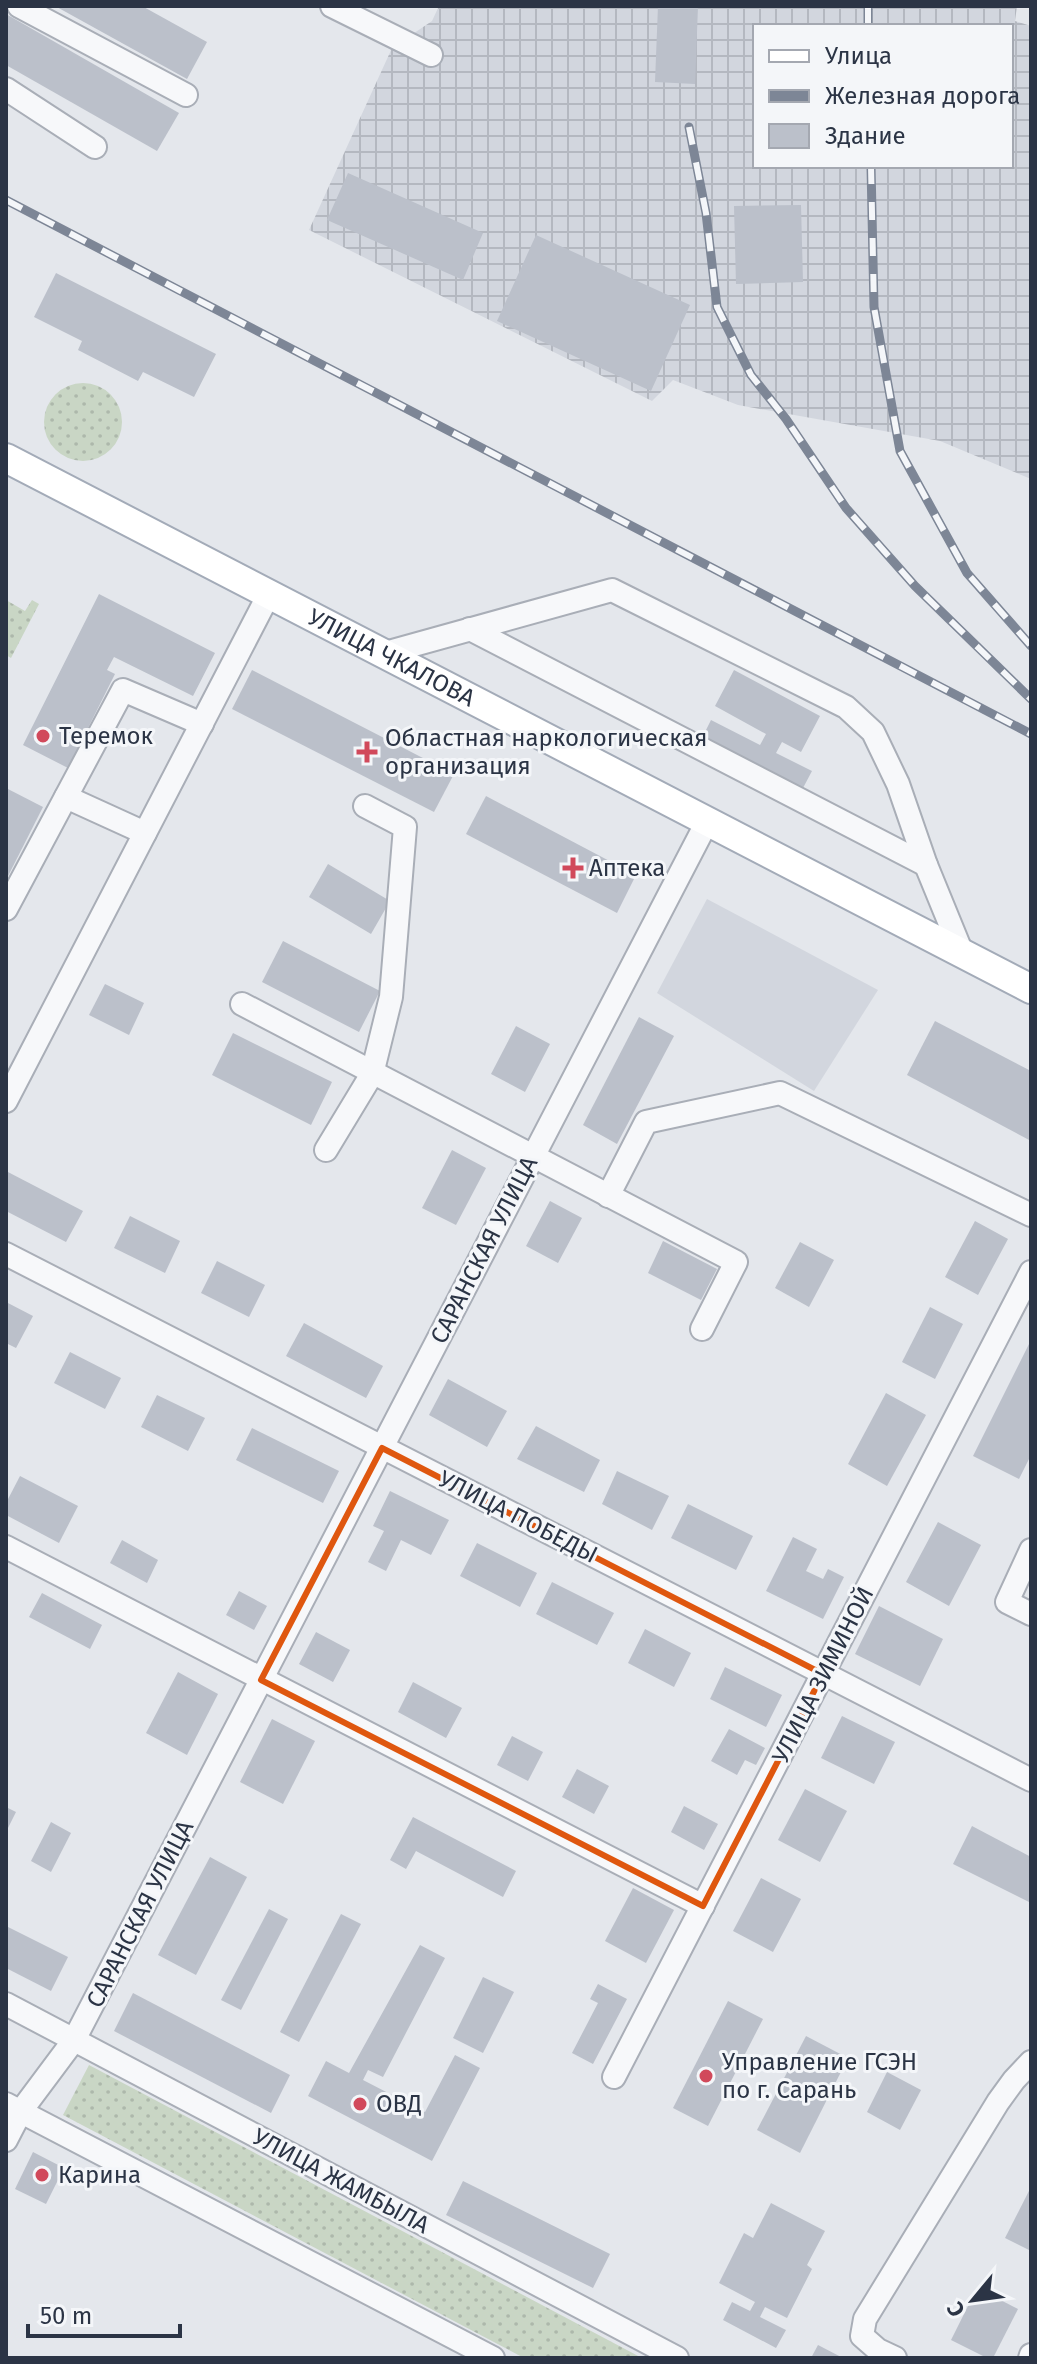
<svg xmlns="http://www.w3.org/2000/svg" width="1037" height="2364" viewBox="0 0 1037 2364" font-family="'Fira Sans',sans-serif">
	<style>
		.built { fill: #d2d6de }
		.industrial { fill: url(#industrial-grid); fill-rule: evenodd }
		.grass { fill: url(#grass-dots) }
		.building { fill: #bbc0ca }
		.lines { fill: none; stroke-linecap: round; stroke-linejoin: round }
		.minor-casing { stroke: #a9aeb7; stroke-width: 26 }
		.major-casing { stroke: #a3abb8; stroke-width: 32 }
		.minor { stroke: #f7f8fa; stroke-width: 22 }
		.major { stroke: #fff; stroke-width: 28 }
		.rail-casing { stroke: #7d8696; stroke-width: 9 }
		.rail { stroke: #f4f6f9; stroke-width: 6; stroke-dasharray: 18; stroke-linecap: butt }
		.marked { fill: none; stroke: #df570f; stroke-width: 6; stroke-linejoin: round }
		.poi-dot { fill: #d1495b; stroke: #f4f6f9; stroke-width: 3 }
		.labels { text-anchor: middle; stroke-width: 6; stroke-linejoin: round; paint-order: stroke }
		.street-label { font-size: 24px; fill: #2b3445; stroke: #f4f6f9 }
		.poi-label { font-size: 24px; fill: #2b3445; stroke: #f4f6f9; text-anchor: start }
	</style>
	<defs>
		<pattern id="industrial-grid" width="8" height="8" patternUnits="userSpaceOnUse" patternTransform="scale(2)"><rect width="8" height="8" fill="#d2d6de"/><path d="M0 4h8M4 0v8" fill="none" stroke="#b4b8c0"/></pattern>
		<pattern id="grass-dots" width="8" height="8" patternUnits="userSpaceOnUse" patternTransform="scale(2)"><rect width="8" height="8" fill="#c9d6c5"/><path d="M2 2h.1M6 6h.1" fill="none" stroke="#adb8ab" stroke-width="1.8" stroke-linecap="round"/></pattern>
	</defs>
	<rect width="100%" height="100%" fill="#e4e7ec"/>
	<path class="built" d="M 707,899 L 878,990 L 814,1091 L 657,993 Z"/>
	<path class="industrial" d="M 439,6 L 1017,6 L 1015,21 L 1031,26 L 1031,479 L 940,441 L 738,405 L 673,380 L 652,401 L 309,230 L 392,48 L 432,21 ZM 755,26 L 1011,26 L 1011,166 L 755,166 Z"/>
	<g class="grass">
		<circle cx="83" cy="422" r="39"/>
		<path d="M 6,600 L 25,611 L 32,600 L 39,604 L 11,658 L 6,655 Z"/>
		<path d="M 89,2065 L 642,2358 L 524,2358 L 63,2115 Z"/>
	</g>
	<g class="building">
		<path d="M 55,6 L 142,6 L 207,42 L 187,79 Z"/>
		<path d="M 658,6 L 698,6 L 695,84 L 655,82 Z"/>
		<path d="M 6,14 L 179,113 L 157,151 L 6,65 Z"/>
		<path d="M 348,173 L 483,233 L 463,280 L 327,220 Z"/>
		<path d="M 801,205 L 803,282 L 736,284 L 734,206 Z"/>
		<path d="M 536,235 L 690,305 L 651,391 L 497,321 Z"/>
		<path d="M 56,273 L 216,354 L 194,397 L 143,372 L 138,381 L 78,350 L 82,341 L 34,317 Z"/>
		<path d="M 99,594 L 215,653 L 193,696 L 114,657 L 107,670 L 115,674 L 68,768 L 23,745 Z"/>
		<path d="M 252,670 L 454,774 L 434,812 L 232,709 Z"/>
		<path d="M 734,670 L 820,716 L 801,752 L 782,742 L 776,753 L 812,771 L 803,788 L 703,736 L 711,720 L 760,745 L 766,734 L 715,706 Z"/>
		<path d="M 6,788 L 43,807 L 6,880 Z"/>
		<path d="M 486,796 L 636,875 L 617,913 L 466,834 Z"/>
		<path d="M 328,864 L 390,901 L 371,934 L 309,897 Z"/>
		<path d="M 283,941 L 380,991 L 359,1032 L 262,982 Z"/>
		<path d="M 105,984 L 144,1003 L 129,1035 L 89,1015 Z"/>
		<path d="M 639,1017 L 674,1036 L 617,1144 L 583,1125 Z"/>
		<path d="M 935,1021 L 1031,1071 L 1031,1141 L 907,1075 Z"/>
		<path d="M 516,1026 L 550,1044 L 525,1092 L 491,1074 Z"/>
		<path d="M 233,1033 L 332,1082 L 311,1125 L 212,1075 Z"/>
		<path d="M 452,1150 L 486,1168 L 456,1225 L 422,1208 Z"/>
		<path d="M 6,1171 L 83,1211 L 66,1242 L 6,1211 Z"/>
		<path d="M 550,1201 L 582,1218 L 558,1263 L 526,1246 Z"/>
		<path d="M 130,1216 L 180,1241 L 165,1273 L 114,1248 Z"/>
		<path d="M 975,1221 L 1008,1239 L 978,1295 L 945,1277 Z"/>
		<path d="M 663,1241 L 717,1269 L 701,1300 L 648,1273 Z"/>
		<path d="M 800,1242 L 834,1260 L 809,1307 L 775,1288 Z"/>
		<path d="M 217,1261 L 265,1285 L 249,1317 L 201,1293 Z"/>
		<path d="M 6,1302 L 33,1316 L 16,1348 L 6,1343 Z"/>
		<path d="M 930,1307 L 963,1324 L 935,1379 L 902,1362 Z"/>
		<path d="M 304,1323 L 383,1366 L 366,1398 L 286,1356 Z"/>
		<path d="M 1029,1344 L 1031,1345 L 1031,1455 L 1019,1479 L 973,1456 Z"/>
		<path d="M 70,1352 L 121,1378 L 105,1409 L 54,1383 Z"/>
		<path d="M 448,1379 L 507,1411 L 487,1447 L 429,1415 Z"/>
		<path d="M 886,1393 L 926,1415 L 887,1486 L 848,1464 Z"/>
		<path d="M 157,1395 L 205,1418 L 188,1451 L 141,1427 Z"/>
		<path d="M 536,1426 L 600,1460 L 584,1492 L 517,1459 Z"/>
		<path d="M 252,1428 L 339,1471 L 323,1503 L 236,1460 Z"/>
		<path d="M 617,1471 L 669,1496 L 652,1530 L 602,1504 Z"/>
		<path d="M 20,1476 L 78,1506 L 59,1543 L 6,1515 L 6,1503 Z"/>
		<path d="M 390,1491 L 449,1520 L 431,1555 L 401,1540 L 386,1571 L 368,1562 L 384,1531 L 373,1526 Z"/>
		<path d="M 688,1504 L 753,1536 L 736,1570 L 671,1538 Z"/>
		<path d="M 938,1522 L 981,1545 L 949,1606 L 906,1582 Z"/>
		<path d="M 793,1537 L 817,1549 L 806,1571 L 823,1579 L 828,1569 L 844,1577 L 823,1619 L 766,1591 Z"/>
		<path d="M 122,1540 L 158,1560 L 147,1583 L 110,1563 Z"/>
		<path d="M 477,1543 L 537,1573 L 520,1607 L 460,1576 Z"/>
		<path d="M 552,1582 L 614,1613 L 597,1645 L 536,1614 Z"/>
		<path d="M 239,1591 L 267,1606 L 254,1630 L 226,1615 Z"/>
		<path d="M 42,1593 L 102,1625 L 90,1649 L 29,1617 Z"/>
		<path d="M 879,1606 L 943,1639 L 920,1686 L 855,1654 Z"/>
		<path d="M 645,1629 L 691,1653 L 674,1687 L 628,1663 Z"/>
		<path d="M 316,1632 L 350,1650 L 333,1682 L 299,1664 Z"/>
		<path d="M 725,1667 L 782,1695 L 766,1727 L 710,1699 Z"/>
		<path d="M 178,1672 L 218,1694 L 187,1755 L 146,1733 Z"/>
		<path d="M 413,1682 L 462,1708 L 446,1738 L 398,1712 Z"/>
		<path d="M 842,1716 L 895,1742 L 874,1784 L 821,1758 Z"/>
		<path d="M 272,1719 L 315,1741 L 283,1804 L 240,1782 Z"/>
		<path d="M 729,1729 L 765,1748 L 756,1765 L 745,1760 L 737,1775 L 711,1761 Z"/>
		<path d="M 512,1736 L 543,1752 L 528,1781 L 497,1765 Z"/>
		<path d="M 577,1769 L 609,1786 L 594,1814 L 562,1797 Z"/>
		<path d="M 805,1789 L 847,1811 L 820,1862 L 778,1840 Z"/>
		<path d="M 684,1806 L 718,1824 L 704,1850 L 671,1832 Z"/>
		<path d="M 6,1807 L 16,1812 L 6,1832 Z"/>
		<path d="M 413,1817 L 516,1871 L 503,1897 L 416,1851 L 406,1869 L 390,1860 Z"/>
		<path d="M 51,1822 L 71,1833 L 51,1872 L 31,1861 Z"/>
		<path d="M 972,1826 L 1031,1857 L 1031,1903 L 953,1864 Z"/>
		<path d="M 210,1857 L 247,1877 L 196,1975 L 158,1955 Z"/>
		<path d="M 761,1878 L 801,1899 L 773,1952 L 733,1931 Z"/>
		<path d="M 633,1888 L 674,1910 L 646,1963 L 605,1941 Z"/>
		<path d="M 269,1909 L 288,1919 L 241,2010 L 221,2000 Z"/>
		<path d="M 341,1914 L 361,1924 L 299,2042 L 280,2032 Z"/>
		<path d="M 6,1926 L 68,1957 L 51,1991 L 6,1968 Z"/>
		<path d="M 420,1945 L 445,1958 L 383,2077 L 368,2070 L 363,2080 L 425,2112 L 455,2055 L 480,2068 L 432,2161 L 308,2096 L 326,2061 L 349,2073 Z"/>
		<path d="M 483,1977 L 514,1992 L 483,2053 L 453,2038 Z"/>
		<path d="M 598,1984 L 627,1999 L 593,2064 L 572,2053 L 598,2003 L 590,1999 Z"/>
		<path d="M 133,1993 L 290,2075 L 271,2113 L 114,2031 Z"/>
		<path d="M 728,2001 L 763,2019 L 708,2126 L 673,2108 Z"/>
		<path d="M 806,2036 L 848,2058 L 800,2153 L 757,2130 Z"/>
		<path d="M 887,2072 L 921,2090 L 900,2130 L 867,2112 Z"/>
		<path d="M 33,2152 L 64,2168 L 46,2204 L 15,2189 Z"/>
		<path d="M 463,2181 L 610,2254 L 593,2288 L 446,2215 Z"/>
		<path d="M 1031,2187 L 1031,2251 L 1005,2238 Z"/>
		<path d="M 771,2203 L 825,2231 L 807,2265 L 812,2269 L 787,2318 L 765,2307 L 760,2317 L 786,2330 L 776,2348 L 723,2320 L 732,2302 L 750,2311 L 755,2302 L 719,2283 L 744,2233 L 753,2238 Z"/>
		<path d="M 977,2288 L 1018,2309 L 993,2358 L 987,2358 L 951,2340 Z"/>
		<path d="M 818,2345 L 843,2358 L 811,2358 Z"/>
	</g>
	<g class="lines">
		<g class="minor-casing">
			<g id="minor">
				<path d="M 19,6 L 186,95"/>
				<path d="M 332,6 L 431,55"/>
				<path d="M 6,89 L 95,147"/>
				<path d="M 470,629 L 926,865"/>
				<path d="M 385,653 L 612,590 L 846,707 L 873,732 L 898,784 L 926,865 L 962,953"/>
				<path d="M 66,797 L 145,833"/>
				<path d="M 6,909 L 123,690 L 202,724"/>
				<path d="M 242,1004 L 736,1262 L 702,1329"/>
				<path d="M 6,1101 L 269,594"/>
				<path d="M 326,1150 L 372,1074 L 391,997 L 405,827 L 365,806"/>
				<path d="M 608,1196 L 646,1122 L 780,1093 L 1031,1215"/>
				<path d="M 6,1254 L 1031,1780"/>
				<path d="M 6,1547 L 703,1906"/>
				<path d="M 1031,1550 L 1007,1602 L 1031,1614"/>
				<path d="M 6,2004 L 677,2358"/>
				<path d="M 614,2077 L 1031,1272"/>
				<path d="M 6,2104 L 493,2358"/>
				<path d="M 6,2140 L 21,2111 L 74,2040 L 708,820"/>
				<path d="M 895,2358 L 878,2350 L 862,2336 L 865,2319 L 998,2102 L 1014,2080 L 1031,2062"/>
				<path d="M 1030,2358 L 1031,2355"/>
			</g>
		</g>
		<g class="major-casing">
			<g id="major">
				<path id="s1" d="M 6,458 L 1031,989"/>
			</g>
		</g>
		<use href="#minor" class="minor"/>
		<use href="#major" class="major"/>
		<g class="rail-casing">
			<g id="rail">
				<path d="M 868,6 L 868,26"/>
				<path d="M 689,127 L 706,213 L 717,307 L 751,375 L 786,419 L 846,508 L 915,586 L 1031,699"/>
				<path d="M 871,166 L 874,307 L 900,451 L 967,573 L 1031,646"/>
				<path d="M 6,200 L 1031,734"/>
			</g>
		</g>
		<use href="#rail" class="rail"/>
	</g>
	<path class="marked" d="M 382,1448 L 823,1674 L 703,1906 L 261,1680 Z"/>
	<g class="poi-dot">
		<circle cx="43" cy="736" r="8"/>
		<path d="M363 740h8v8h8v8h-8v8h-8v-8h-8v-8h8z"/>
		<path d="M569 856h8v8h8v8h-8v8h-8v-8h-8v-8h8z"/>
		<circle cx="706" cy="2076" r="8"/>
		<circle cx="360" cy="2104" r="8"/>
		<circle cx="42" cy="2175" r="8"/>
	</g>
	<g class="labels">
		<g class="street-label">
			<text dy="8" stroke="none"><textPath href="#s1" startOffset="434">УЛИЦА ЧКАЛОВА</textPath></text>
			<text transform="translate(484 1250) rotate(-63)" y="8">САРАНСКАЯ УЛИЦА</text>
			<text transform="translate(518 1517) rotate(27)" y="8">УЛИЦА ПОБЕДЫ</text>
			<text transform="translate(823 1675) rotate(-63)" y="8">УЛИЦА ЗИМИНОЙ</text>
			<text transform="translate(140 1914) rotate(-63)" y="8">САРАНСКАЯ УЛИЦА</text>
			<text transform="translate(341 2181) rotate(28)" y="8">УЛИЦА ЖАМБЫЛА</text>
		</g>
		<g class="poi-label">
			<text x="59" y="744">Теремок</text>
			<text x="385" y="746">Областная наркологическая<tspan x="385" dy="28">организация</tspan></text>
			<text x="589" y="876">Аптека</text>
			<text x="722" y="2070">Управление ГСЭН<tspan x="722" dy="28">по г. Сарань</tspan></text>
			<text x="376" y="2112">ОВД</text>
			<text x="58" y="2183">Карина</text>
		</g>
	</g>
	<rect width="1037" height="2364" fill="none" stroke="#2b3445" stroke-width="16"/>
	<rect x="753" y="24" width="260" height="144" fill="#f4f6f9" stroke="#a4a8b1" stroke-width="2"/>
	<rect x="769" y="50" width="40" height="12" fill="#ffffff" stroke="#a4a8b1" stroke-width="2"/>
	<text x="825" y="64" font-size="24" fill="#2b3445">Улица</text>
	<rect x="769" y="90" width="40" height="12" fill="#7d8696" stroke="#a4a8b1" stroke-width="2"/>
	<text x="825" y="104" font-size="24" fill="#2b3445">Железная дорога</text>
	<rect x="769" y="124" width="40" height="24" fill="#bbc0ca" stroke="#a4a8b1" stroke-width="2"/>
	<text x="825" y="144" font-size="24" fill="#2b3445">Здание</text>
	<g transform="translate(973 2300) rotate(241)" stroke="#f4f6f9" stroke-width="6" paint-order="stroke">
	<path d="M0-6L14 30L0 20L-14 30Z" fill="#2b3445"/>
	<text y="-12" font-size="22" font-weight="bold" text-anchor="middle" fill="#2b3445">С</text>
	</g>
	<path d="M28 2324v12h152v-12" fill="none" stroke="#2b3445" stroke-width="4"/>
	<text x="40" y="2324" font-size="24" fill="#2b3445" stroke="#f4f6f9" stroke-width="6" paint-order="stroke">50 m</text>
</svg>
